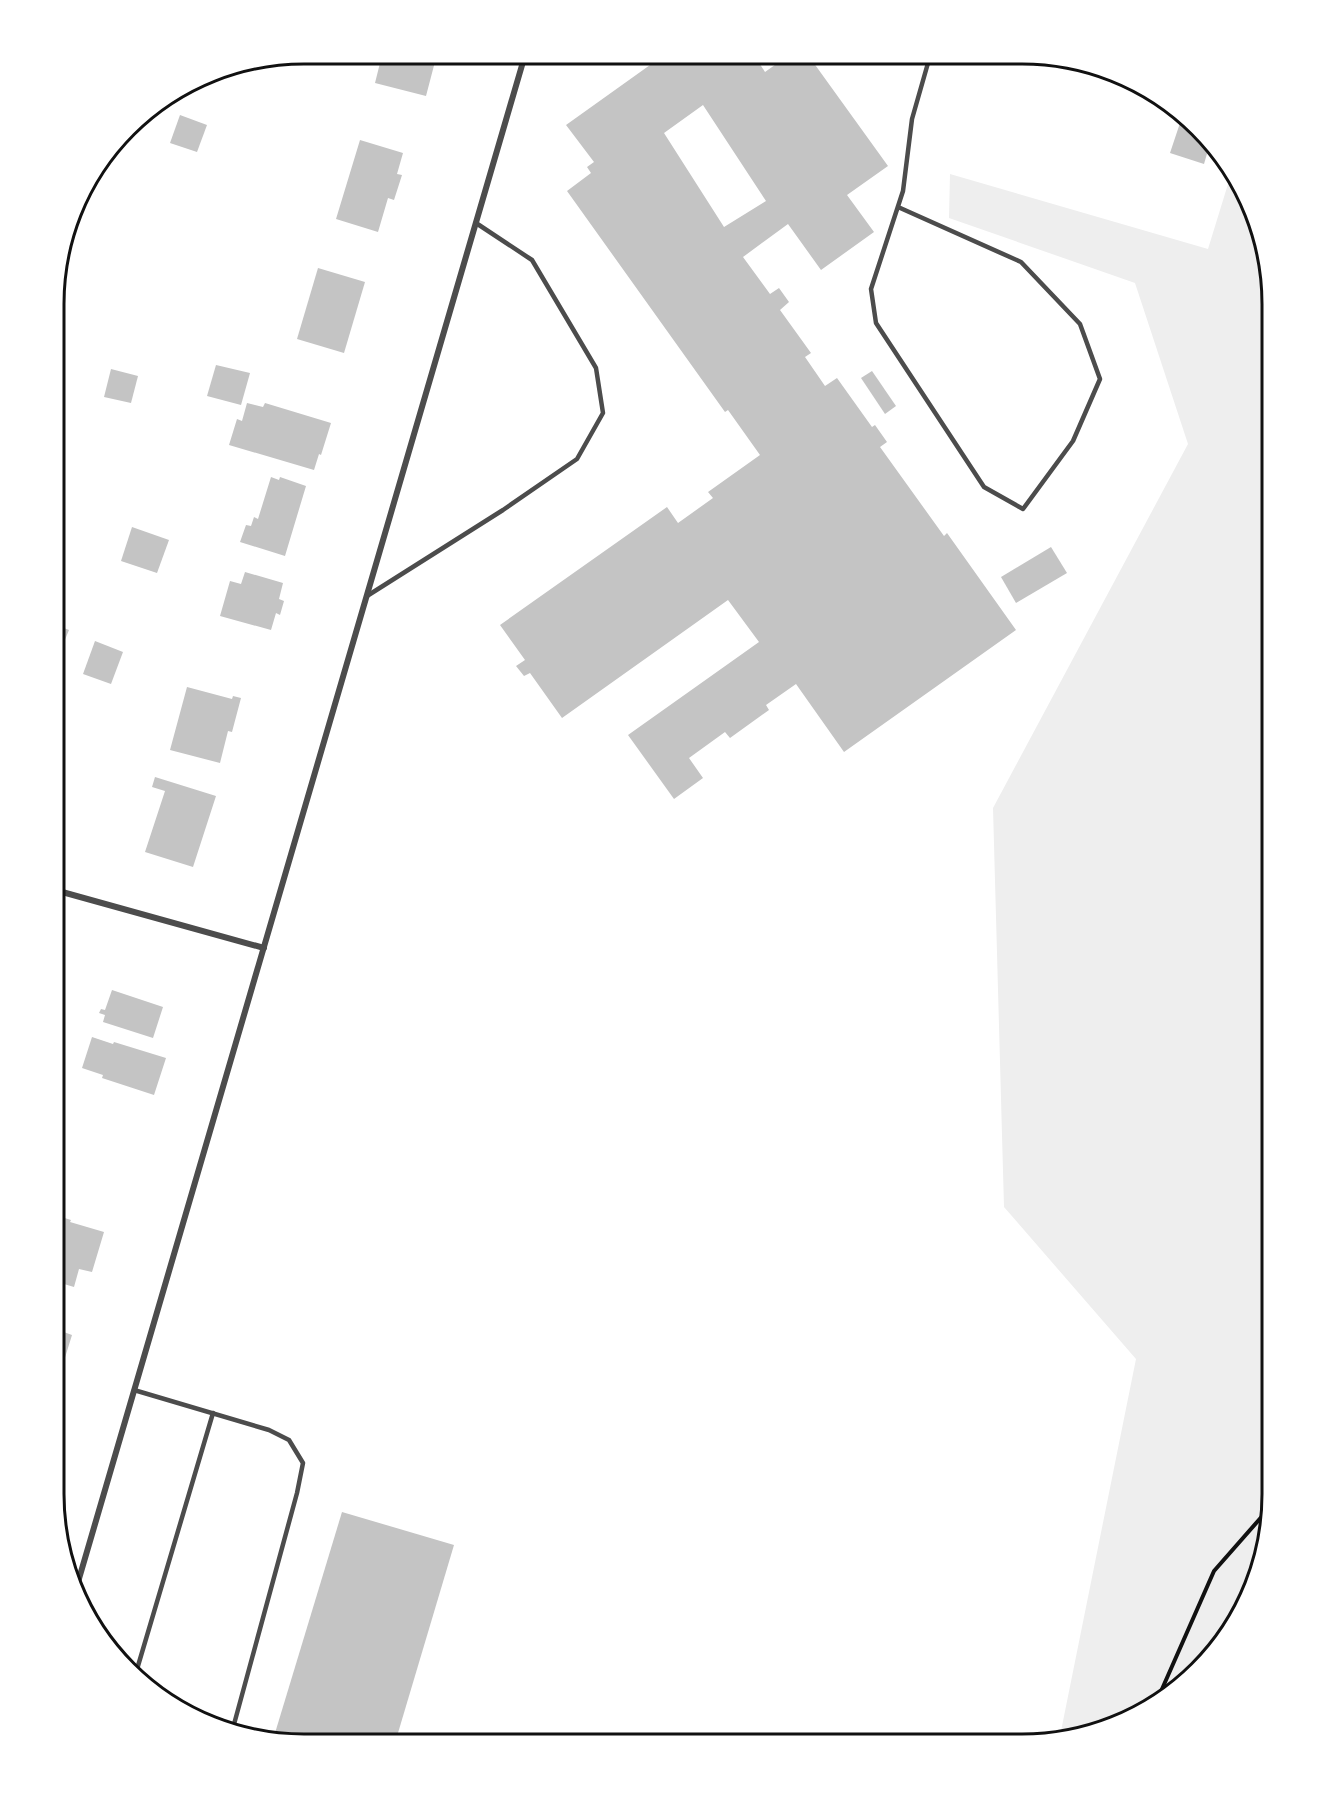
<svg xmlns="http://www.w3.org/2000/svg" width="1327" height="1799" viewBox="0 0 1327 1799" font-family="Roboto,sans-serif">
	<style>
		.green { fill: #eee }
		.building { fill: #c4c4c4; fill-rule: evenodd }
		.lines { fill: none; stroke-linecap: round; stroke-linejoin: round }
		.path { stroke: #111; stroke-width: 4 }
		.service { stroke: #4c4c4c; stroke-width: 4.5 }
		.minor { stroke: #4c4c4c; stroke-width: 6 }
		.rim { fill: none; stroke: #111; stroke-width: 3 }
	</style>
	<rect width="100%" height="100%" fill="#fff"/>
	<path class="green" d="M 1232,171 L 1247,193 L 1273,304 L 1272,1512 L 1260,1576 L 1231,1634 L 1188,1683 L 1134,1719 L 1060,1736 L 1136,1359 L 1004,1207 L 993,808 L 1188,444 L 1135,283 L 949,218 L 950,174 L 1208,249 Z"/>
	<g class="building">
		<path d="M 374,54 L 437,54 L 426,96 L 375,83 L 381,59 L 373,57 Z"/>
		<path d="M 664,55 L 754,55 L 765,72 L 789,55 L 808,55 L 888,166 L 847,195 L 874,232 L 821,270 L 788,224 L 743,257 L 770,294 L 779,288 L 789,302 L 780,310 L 811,353 L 805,357 L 825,386 L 837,378 L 872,427 L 875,425 L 887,442 L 880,447 L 944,536 L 947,533 L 1016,630 L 844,752 L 796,684 L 766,705 L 769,710 L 730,738 L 725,732 L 689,758 L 703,778 L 674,799 L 628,735 L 759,642 L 728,600 L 562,718 L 530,673 L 524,676 L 516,666 L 525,660 L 500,625 L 667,507 L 678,523 L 713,498 L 708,492 L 760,455 L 728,410 L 725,412 L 567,191 L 591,173 L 587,167 L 594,162 L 566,125 ZM 703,105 L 766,201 L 724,227 L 664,133 Z"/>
		<path d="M 1183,114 L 1211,140 L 1204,164 L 1170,153 Z"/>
		<path d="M 180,115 L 207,125 L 197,152 L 170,143 Z"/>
		<path d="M 360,140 L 403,153 L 397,174 L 402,175 L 394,200 L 388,198 L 378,232 L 336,219 Z"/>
		<path d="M 87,180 L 92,182 L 87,200 L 81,198 Z"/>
		<path d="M 318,268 L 365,282 L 344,353 L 297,339 Z"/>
		<path d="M 216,365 L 250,373 L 241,405 L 207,396 Z"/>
		<path d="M 111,369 L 138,376 L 131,403 L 104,397 Z"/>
		<path d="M 872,371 L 896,406 L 885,414 L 861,378 Z"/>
		<path d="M 247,403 L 263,407 L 265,403 L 331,423 L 321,455 L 319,454 L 314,470 L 229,445 L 237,419 L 242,421 Z"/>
		<path d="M 271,477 L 279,480 L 280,477 L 306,486 L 285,556 L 240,542 L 246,525 L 251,526 L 254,517 L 258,519 Z"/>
		<path d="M 132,527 L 169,540 L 157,573 L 121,561 Z"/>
		<path d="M 1051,547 L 1067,573 L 1016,603 L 1001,577 Z"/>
		<path d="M 245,572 L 283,583 L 279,599 L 284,601 L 280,615 L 276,613 L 271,630 L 220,616 L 230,581 L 241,584 Z"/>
		<path d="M 56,625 L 69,630 L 61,649 L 56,647 Z"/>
		<path d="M 95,641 L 123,652 L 111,684 L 83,674 Z"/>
		<path d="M 187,687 L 232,699 L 233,696 L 241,698 L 232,732 L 228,731 L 220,763 L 170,750 Z"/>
		<path d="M 155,777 L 216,796 L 193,867 L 145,852 L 165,791 L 152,787 Z"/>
		<path d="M 112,990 L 163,1007 L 153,1038 L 103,1022 L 105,1015 L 99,1013 L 101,1009 L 105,1010 Z"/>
		<path d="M 92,1037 L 113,1044 L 114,1042 L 166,1058 L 154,1095 L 102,1078 L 103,1075 L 82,1068 Z"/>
		<path d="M 55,1215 L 71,1220 L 70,1222 L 104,1232 L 92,1272 L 79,1269 L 74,1287 L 54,1281 Z"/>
		<path d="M 61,1331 L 72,1335 L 63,1364 L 57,1363 L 54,1370 L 54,1332 L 60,1334 Z"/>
		<path d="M 342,1512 L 454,1545 L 395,1743 L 272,1743 Z"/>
	</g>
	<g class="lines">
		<path class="path" d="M 1155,1705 L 1214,1571 L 1272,1505"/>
		<g class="service">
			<path d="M 898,207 L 1021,262 L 1080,324 L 1100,379 L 1073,441 L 1023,509 L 984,487 L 876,323 L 871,289 L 903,191 L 912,119 L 930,56"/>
			<path d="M 367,596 L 503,510 L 577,459 L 603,413 L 596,368 L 532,260 L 476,223"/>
			<path d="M 134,1390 L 269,1430 L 289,1440 L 303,1463 L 297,1493 L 233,1728"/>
			<path d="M 135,1676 L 213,1413"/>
		</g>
		<g class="minor">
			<path d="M 55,890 L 264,948"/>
			<path d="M 76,1589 L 525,55"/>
		</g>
	</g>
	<path d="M0 0H1327V1799H0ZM304 64H1022A240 240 0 0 1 1262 304V1494A240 240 0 0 1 1022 1734H304A240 240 0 0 1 64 1494V304A240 240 0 0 1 304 64Z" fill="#fff" fill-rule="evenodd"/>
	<path class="rim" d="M304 64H1022A240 240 0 0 1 1262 304V1494A240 240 0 0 1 1022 1734H304A240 240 0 0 1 64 1494V304A240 240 0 0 1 304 64Z"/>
</svg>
